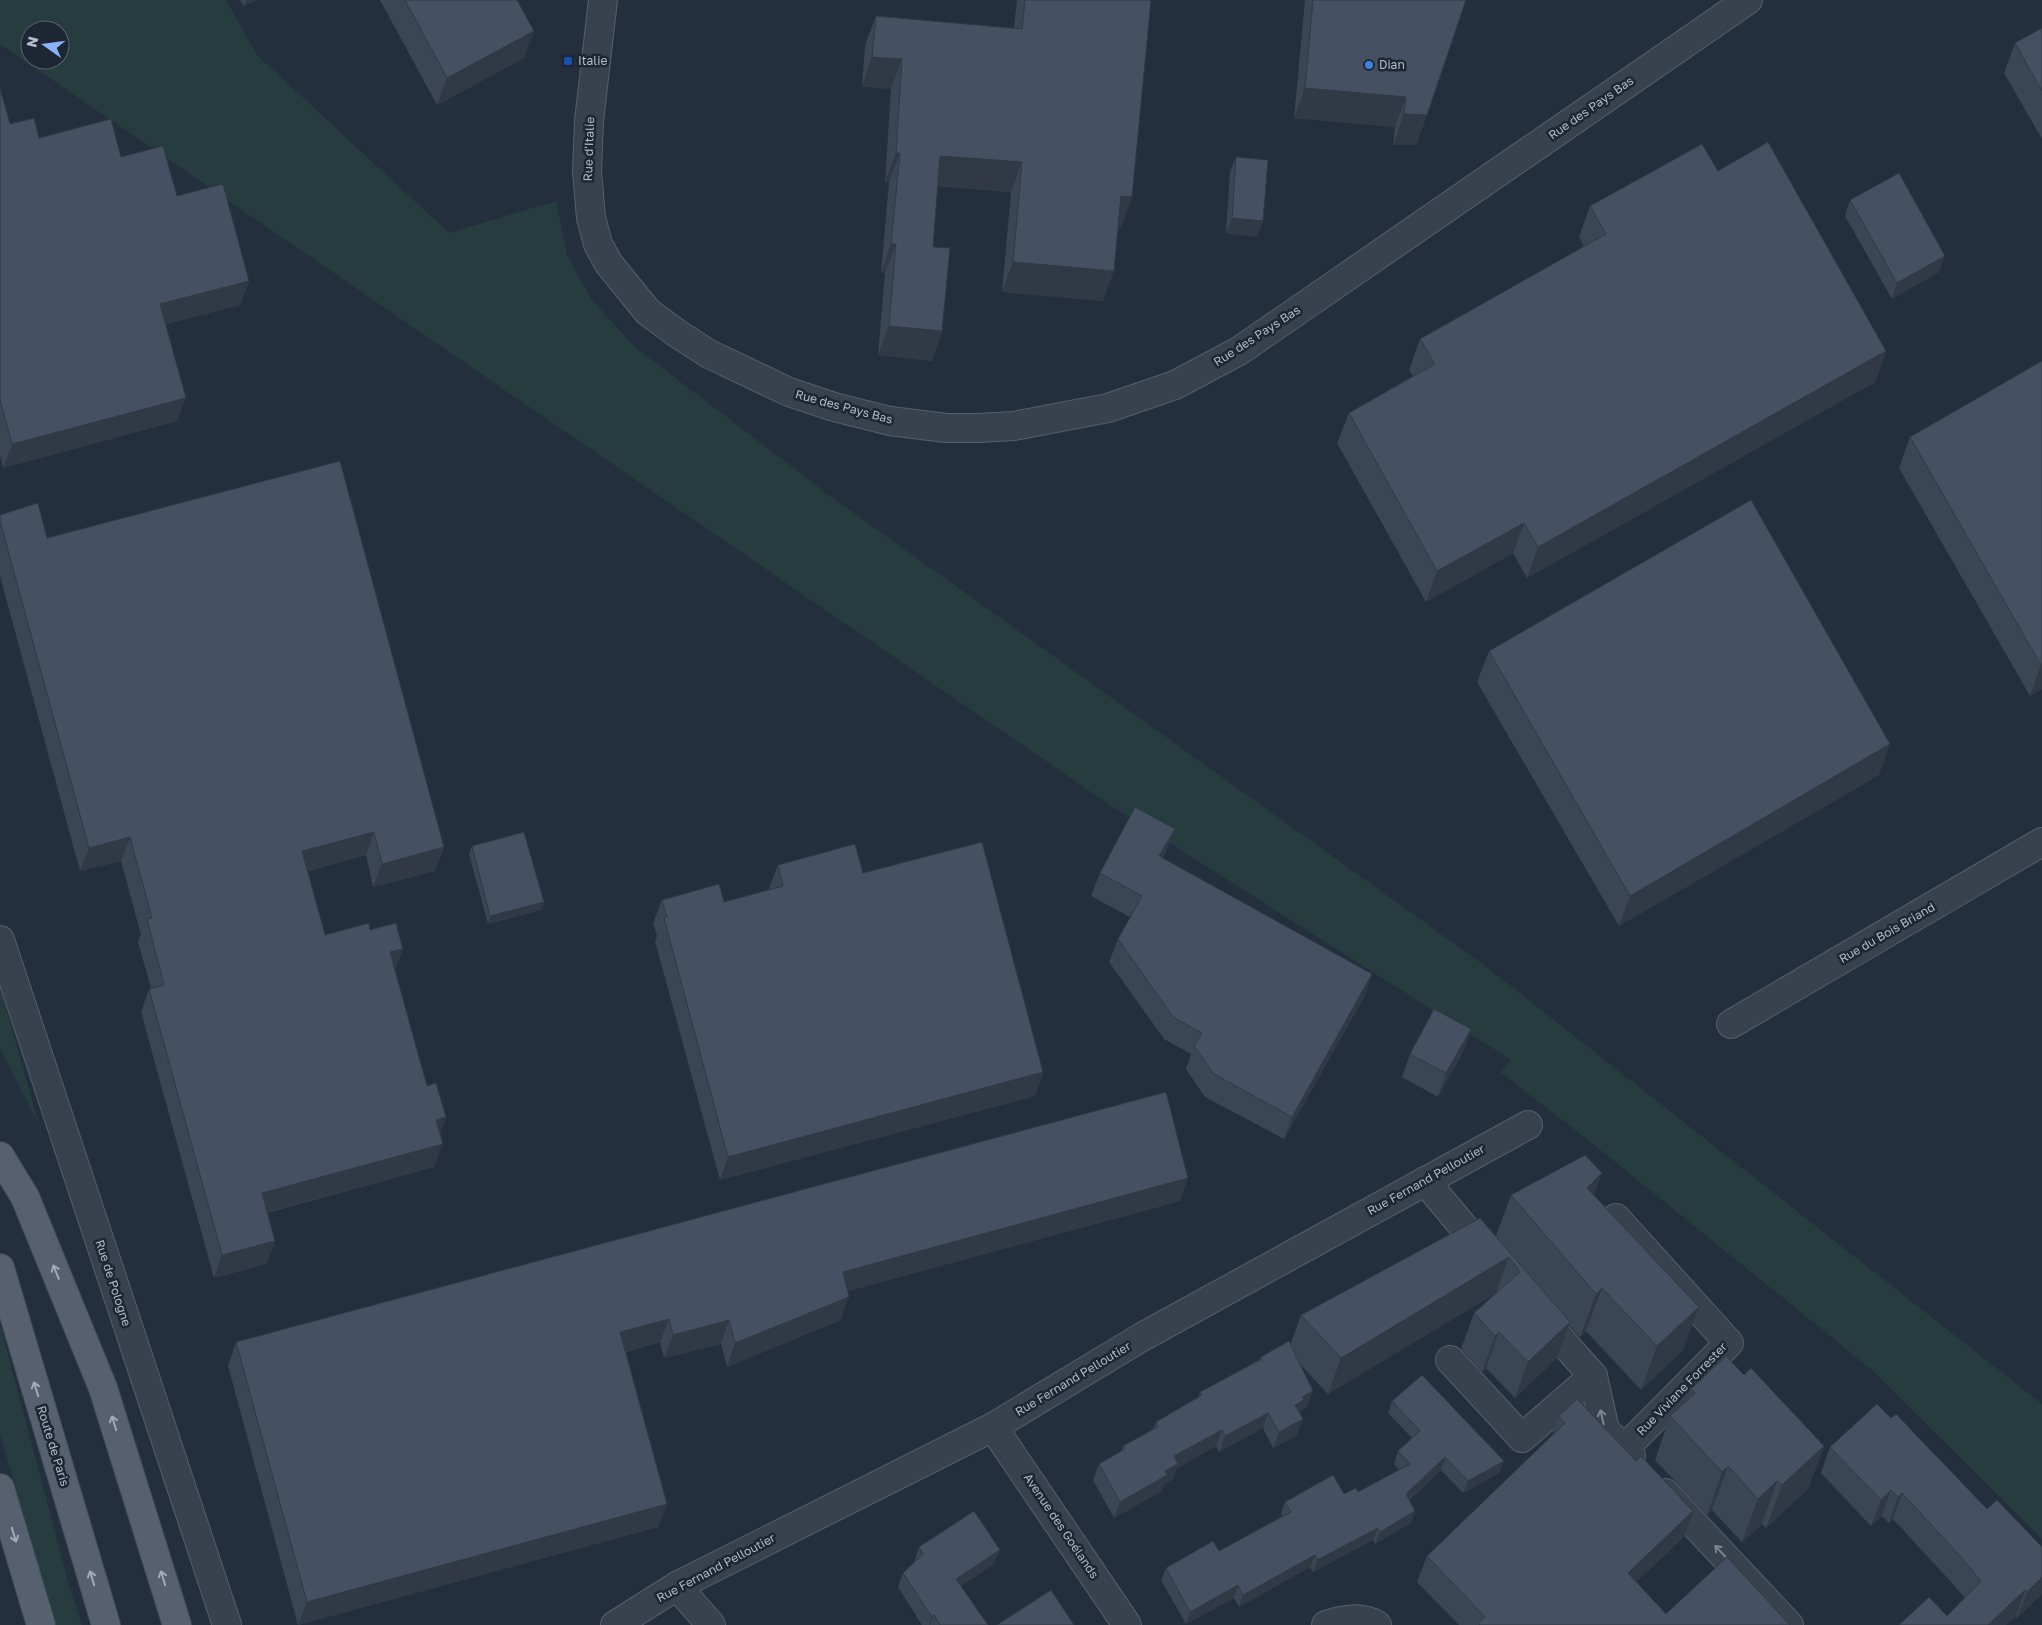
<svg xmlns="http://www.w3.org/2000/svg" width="2042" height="1625" viewBox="0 0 2042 1625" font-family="'Golos Text',sans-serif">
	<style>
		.green { fill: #263c3f; fill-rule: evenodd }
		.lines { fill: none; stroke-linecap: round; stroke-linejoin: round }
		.minor-casing { stroke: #565f6c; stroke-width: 30 }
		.primary-casing { stroke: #414a57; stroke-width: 30 }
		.minor { stroke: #38414e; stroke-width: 28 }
		.primary { stroke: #56606e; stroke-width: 28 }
		.wall { fill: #3b4654 }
		.shaded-wall { fill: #303945 }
		.building { fill: #455162; stroke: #303945 }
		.oneway { stroke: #a1aab7 }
		.oneway2 { stroke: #7c8592 }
		.transit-dot { fill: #1a4fb4; stroke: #1d2633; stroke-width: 2 }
		.shop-dot { fill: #3f7fe0; stroke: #1d2633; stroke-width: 2 }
		.labels { text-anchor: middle; stroke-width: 5; stroke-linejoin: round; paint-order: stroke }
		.poi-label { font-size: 12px; fill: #b4bcc9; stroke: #1d2633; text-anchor: start }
		.street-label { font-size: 12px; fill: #b4bcc9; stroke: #1d2633 }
	</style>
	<rect width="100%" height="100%" fill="#242f3e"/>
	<g class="green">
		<path d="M 0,0 L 226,0 L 257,55 L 449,233 L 556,201 L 567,255 L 591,299 L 635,347 L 833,498 L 1484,965 L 2042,1404 L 2042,1539 L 1872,1370 L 1593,1144 L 1500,1072 L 1511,1060 L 1110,805 L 0,44 ZM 30,30 L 60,30 L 60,60 L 30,60 Z"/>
		<path d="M 0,986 L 39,1125 L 0,1048 Z"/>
		<path d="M 0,1324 L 69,1585 L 82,1625 L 55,1625 L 0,1434 Z"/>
	</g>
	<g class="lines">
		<g class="minor-casing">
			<g id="minor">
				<path d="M 603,0 L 589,121 L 587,171 L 591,218 L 598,244 L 609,264 L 648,312 L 678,334 L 709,354 L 789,392 L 834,407 L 890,421 L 946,428 L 978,428 L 1014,426 L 1108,408 L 1175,385 L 1239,351 L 1748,0"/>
				<path d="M 0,940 L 227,1625"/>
				<path d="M 1731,1024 L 2042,842"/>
				<path d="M 1425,1181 L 1487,1255"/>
				<path d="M 1616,1218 L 1729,1343 L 1624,1449"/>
				<path d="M 1538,1314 L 1593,1376 L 1605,1430 L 1631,1456"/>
				<path d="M 1450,1360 L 1522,1438 L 1593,1376"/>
				<path d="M 993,1427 L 1127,1625"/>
				<path d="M 1665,1493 L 1789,1625"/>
				<path d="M 677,1586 L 711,1625"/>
				<path d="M 615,1625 L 677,1586 L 993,1427 L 1142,1337 L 1528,1125"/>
				<path d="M 1326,1625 C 1342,1619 1362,1616 1377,1625"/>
			</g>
		</g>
		<g class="primary-casing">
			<g id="primary">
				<path d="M 0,1156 L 25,1197 L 103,1388 L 177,1625"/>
				<path d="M 0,1268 L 106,1625"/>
				<path d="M 0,1488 L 41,1625"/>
			</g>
		</g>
		<use href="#minor" class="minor"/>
		<use href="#primary" class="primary"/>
	</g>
	<g class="wall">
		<path d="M 240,0 L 256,0 L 244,6 Z"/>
		<path d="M 380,0 L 517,0 L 534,31 L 524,58 L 437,105 Z"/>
		<path d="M 1017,0 L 1151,0 L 1132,197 L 1121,227 L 1118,226 L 1103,301 L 1002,292 L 1011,192 L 937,186 L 933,247 L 942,331 L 932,361 L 878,355 L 885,273 L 881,273 L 889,182 L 885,182 L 891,89 L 862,86 L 865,45 L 876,16 L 1014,28 Z"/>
		<path d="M 1305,0 L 1466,0 L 1427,115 L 1416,145 L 1393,145 L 1395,127 L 1294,118 Z"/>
		<path d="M 2042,28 L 2042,139 L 2004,73 L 2015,43 Z"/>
		<path d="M 0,88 L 10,124 L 39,138 L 121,157 L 177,196 L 249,281 L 240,305 L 166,324 L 177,421 L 3,468 L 0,455 Z"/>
		<path d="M 1236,157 L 1263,221 L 1257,237 L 1226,233 L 1230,172 Z"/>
		<path d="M 1718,171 L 1886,351 L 1875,382 L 1527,578 L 1513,553 L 1426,602 L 1337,443 L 1349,413 L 1413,376 L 1409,370 L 1420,339 L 1584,247 L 1579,237 L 1590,206 Z"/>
		<path d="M 1850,200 L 1945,256 L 1939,272 L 1892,299 L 1845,216 Z"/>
		<path d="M 2042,361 L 2042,689 L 2030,696 L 1899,468 L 1910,437 Z"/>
		<path d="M 0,515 L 47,538 L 444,847 L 435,871 L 373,887 L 366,855 L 308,871 L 325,935 L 370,930 L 395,970 L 427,1086 L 446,1117 L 440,1133 L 434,1167 L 267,1213 L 275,1241 L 266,1264 L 214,1278 L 141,1012 L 149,989 L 151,988 L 138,942 L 141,935 L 121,861 L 80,871 L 0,576 Z"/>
		<path d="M 1489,651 L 1879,775 L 1619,926 L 1477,682 Z"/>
		<path d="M 472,846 L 544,902 L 541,910 L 488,924 L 469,854 Z"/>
		<path d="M 1166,852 L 1163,858 L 1372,974 L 1364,997 L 1284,1139 L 1205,1097 L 1186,1069 L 1191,1054 L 1164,1039 L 1109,962 L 1118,939 L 1130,917 L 1091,896 L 1100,873 Z"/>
		<path d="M 778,865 L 863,873 L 1043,1072 L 1035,1096 L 720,1180 L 655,941 L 657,936 L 653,923 L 662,900 L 724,902 L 770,890 L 769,888 Z"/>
		<path d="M 1471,1029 L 1463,1052 L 1438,1097 L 1402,1077 L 1410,1054 Z"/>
		<path d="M 1188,1178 L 1180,1201 L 848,1291 L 841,1320 L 727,1367 L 721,1344 L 664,1358 L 660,1342 L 626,1352 L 667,1504 L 658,1527 L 298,1625 L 228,1366 L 236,1342 Z"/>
		<path d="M 1511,1195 L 1594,1196 L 1683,1350 L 1641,1390 L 1586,1331 L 1580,1337 L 1569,1325 L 1557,1358 L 1515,1398 L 1486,1368 L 1482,1372 L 1461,1349 L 1474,1313 L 1496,1293 L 1328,1394 L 1301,1365 L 1307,1407 L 1300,1411 L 1297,1435 L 1273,1448 L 1263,1428 L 1219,1452 L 1216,1446 L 1177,1468 L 1173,1479 L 1164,1484 L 1162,1491 L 1114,1518 L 1093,1480 L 1099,1464 L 1121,1451 L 1123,1446 L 1153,1429 L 1156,1422 L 1198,1398 L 1200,1392 L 1260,1359 L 1261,1357 L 1291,1343 L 1301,1315 L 1496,1236 Z"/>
		<path d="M 1744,1375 L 1824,1446 L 1808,1489 L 1766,1528 L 1762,1524 L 1742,1542 L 1712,1510 L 1707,1515 L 1655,1460 L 1670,1416 L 1687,1401 L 1691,1389 Z"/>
		<path d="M 1392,1401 L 1504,1461 L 1499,1473 L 1463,1493 L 1441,1470 L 1409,1500 L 1415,1511 L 1411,1523 L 1375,1544 L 1373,1540 L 1313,1572 L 1310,1567 L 1239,1607 L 1234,1598 L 1186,1624 L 1161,1580 L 1166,1568 L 1219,1551 L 1282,1516 L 1281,1514 L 1285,1502 L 1358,1492 L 1399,1470 L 1394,1464 L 1398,1451 L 1412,1438 L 1388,1413 Z"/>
		<path d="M 1877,1404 L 2042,1594 L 2017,1618 L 2016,1616 L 2006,1625 L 1899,1625 L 1947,1616 L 1965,1598 L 1952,1583 L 1893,1519 L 1889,1523 L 1882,1516 L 1871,1526 L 1821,1473 L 1830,1447 Z"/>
		<path d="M 1559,1416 L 1636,1461 L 1693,1511 L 1684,1537 L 1636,1582 L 1666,1614 L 1790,1625 L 1459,1625 L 1417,1582 L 1427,1556 L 1552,1436 Z"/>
		<path d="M 919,1547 L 994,1564 L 961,1586 L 988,1625 L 922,1625 L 898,1587 L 903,1573 L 914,1563 Z"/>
	</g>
	<g class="shaded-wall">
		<path d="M 246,0 L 256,0 L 244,6 Z"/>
		<path d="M 534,31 L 524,58 L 437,105 L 447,78 Z"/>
		<path d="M 872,57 L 902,59 L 891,89 L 862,86 Z"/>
		<path d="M 1305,88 L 1406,97 L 1395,127 L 1294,118 Z"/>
		<path d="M 1404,114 L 1427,115 L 1416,145 L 1393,145 Z"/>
		<path d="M 896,153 L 900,153 L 889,182 L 885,182 Z"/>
		<path d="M 940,156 L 1022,162 L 1011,192 L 929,185 Z"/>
		<path d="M 1121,196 L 1132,197 L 1121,227 L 1110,226 Z"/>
		<path d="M 1232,218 L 1263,221 L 1257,237 L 1226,233 Z"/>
		<path d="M 891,244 L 896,244 L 885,273 L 881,273 Z"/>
		<path d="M 1945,256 L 1939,272 L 1892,299 L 1897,283 Z"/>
		<path d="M 1013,262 L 1114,271 L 1103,301 L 1002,292 Z"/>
		<path d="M 249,281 L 240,305 L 152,328 L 160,304 Z"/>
		<path d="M 889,326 L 942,331 L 932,361 L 878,355 Z"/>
		<path d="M 1886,351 L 1875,382 L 1527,578 L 1538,547 Z"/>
		<path d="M 186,398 L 177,421 L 3,468 L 12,444 Z"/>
		<path d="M 1524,523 L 1513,553 L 1426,602 L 1437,571 Z"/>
		<path d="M 2041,665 L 2042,665 L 2042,689 L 2030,696 Z"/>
		<path d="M 1890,744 L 1879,775 L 1619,926 L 1630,896 Z"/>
		<path d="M 1175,829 L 1166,852 L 1151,879 L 1159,856 Z"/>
		<path d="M 374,832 L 366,855 L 294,874 L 302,851 Z"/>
		<path d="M 130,837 L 121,861 L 80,871 L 89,848 Z"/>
		<path d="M 444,847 L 435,871 L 373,887 L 382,864 Z"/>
		<path d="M 544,902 L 541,910 L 488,924 L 490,916 Z"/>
		<path d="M 403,949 L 395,972 L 390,952 Z"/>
		<path d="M 1372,974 L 1364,997 L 1284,1139 L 1292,1117 Z"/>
		<path d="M 1471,1029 L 1463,1052 L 1438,1097 L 1446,1073 Z"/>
		<path d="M 1043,1072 L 1035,1096 L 720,1180 L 728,1157 Z"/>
		<path d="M 446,1117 L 437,1140 L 436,1120 Z"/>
		<path d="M 443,1144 L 434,1167 L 253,1216 L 262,1193 Z"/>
		<path d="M 1602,1173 L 1587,1217 L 1587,1188 Z"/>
		<path d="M 1188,1178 L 1180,1201 L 834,1295 L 843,1272 Z"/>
		<path d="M 275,1241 L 266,1264 L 214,1278 L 222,1255 Z"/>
		<path d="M 1509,1257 L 1496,1293 L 1328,1394 L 1341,1358 Z"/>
		<path d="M 1602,1288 L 1586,1331 L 1580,1337 L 1596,1294 Z"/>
		<path d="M 849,1297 L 841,1320 L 727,1367 L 735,1343 Z"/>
		<path d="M 1699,1307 L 1683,1350 L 1641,1390 L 1657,1346 Z"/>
		<path d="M 669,1319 L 660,1342 L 612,1356 L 620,1332 Z"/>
		<path d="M 729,1320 L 721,1344 L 664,1358 L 673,1335 Z"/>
		<path d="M 1570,1322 L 1557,1358 L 1515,1398 L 1528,1362 Z"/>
		<path d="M 1499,1332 L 1486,1368 L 1482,1372 L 1495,1336 Z"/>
		<path d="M 1313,1391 L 1307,1407 L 1300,1411 L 1298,1416 L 1295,1405 L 1302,1397 Z"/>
		<path d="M 1268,1413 L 1263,1428 L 1219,1452 L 1225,1436 Z"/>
		<path d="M 1303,1419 L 1297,1435 L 1273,1448 L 1279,1432 Z"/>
		<path d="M 1222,1430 L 1216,1446 L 1177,1468 L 1173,1479 L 1164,1484 L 1162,1491 L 1114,1518 L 1120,1502 L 1174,1456 Z"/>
		<path d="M 1824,1446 L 1808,1489 L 1766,1528 L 1782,1485 Z"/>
		<path d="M 1445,1457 L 1441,1470 L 1401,1506 L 1406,1494 Z"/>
		<path d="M 1504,1461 L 1499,1473 L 1463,1493 L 1468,1481 Z"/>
		<path d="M 1728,1466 L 1712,1510 L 1707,1515 L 1722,1472 Z"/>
		<path d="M 1777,1481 L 1762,1524 L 1742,1542 L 1758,1499 Z"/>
		<path d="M 1891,1490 L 1882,1516 L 1871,1526 L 1881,1500 Z"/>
		<path d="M 1902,1493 L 1893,1519 L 1889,1523 L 1898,1497 Z"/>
		<path d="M 667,1504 L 658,1527 L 298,1625 L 307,1602 Z"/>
		<path d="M 1415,1511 L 1411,1523 L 1375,1544 L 1380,1532 Z"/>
		<path d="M 1693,1511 L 1684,1537 L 1618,1599 L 1628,1573 Z"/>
		<path d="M 1378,1528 L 1373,1540 L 1313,1572 L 1317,1560 Z"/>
		<path d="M 1000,1550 L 994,1564 L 950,1593 L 956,1579 Z"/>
		<path d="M 1315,1555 L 1310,1567 L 1239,1607 L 1243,1595 Z"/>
		<path d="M 2042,1577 L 2042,1594 L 2017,1618 L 2027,1592 Z"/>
		<path d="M 1238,1585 L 1234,1598 L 1186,1624 L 1190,1612 Z"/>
		<path d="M 2025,1590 L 2016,1616 L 2006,1625 L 1988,1625 Z"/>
		<path d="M 934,1615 L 930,1625 L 929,1625 L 932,1617 Z"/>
	</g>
	<g class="building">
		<path d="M 405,0 L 517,0 L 534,31 L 447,78 Z"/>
		<path d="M 1025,0 L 1151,0 L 1132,197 L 1121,196 L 1114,271 L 1013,262 L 1022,162 L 940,156 L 933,247 L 950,248 L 942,331 L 889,326 L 896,244 L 891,244 L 900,153 L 896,153 L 902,59 L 872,57 L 876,16 L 1022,29 Z"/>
		<path d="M 1313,0 L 1466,0 L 1427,115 L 1404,114 L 1406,97 L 1305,88 Z"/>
		<path d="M 2042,28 L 2042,91 L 2015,43 Z"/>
		<path d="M 0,88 L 10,124 L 34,118 L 39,138 L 111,119 L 121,157 L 163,146 L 177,196 L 223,184 L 249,281 L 160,304 L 186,398 L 12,444 L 0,399 Z"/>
		<path d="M 1768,142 L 1886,351 L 1538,547 L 1524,523 L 1437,571 L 1349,413 L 1435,364 L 1420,339 L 1606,234 L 1590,206 L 1702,144 L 1718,171 Z"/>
		<path d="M 1236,157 L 1268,160 L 1263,221 L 1232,218 Z"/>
		<path d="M 1899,173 L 1945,256 L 1897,283 L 1850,200 Z"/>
		<path d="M 2042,361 L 2042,665 L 2041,665 L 1910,437 Z"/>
		<path d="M 340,461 L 444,847 L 382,864 L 374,832 L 302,851 L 325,935 L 369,923 L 370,930 L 396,923 L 403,949 L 390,952 L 427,1086 L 436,1083 L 446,1117 L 436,1120 L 443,1144 L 262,1193 L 275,1241 L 222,1255 L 149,989 L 164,985 L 147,919 L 152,918 L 130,837 L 89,848 L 0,521 L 0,515 L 38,503 L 47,538 Z"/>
		<path d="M 1751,500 L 1890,744 L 1630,896 L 1489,651 Z"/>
		<path d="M 1135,807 L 1175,829 L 1159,856 L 1372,974 L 1292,1117 L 1214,1074 L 1194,1046 L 1202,1033 L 1173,1017 L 1118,939 L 1142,896 L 1100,873 Z"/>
		<path d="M 524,832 L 544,902 L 490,916 L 472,846 Z"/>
		<path d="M 982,842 L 1043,1072 L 728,1157 L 664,918 L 667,917 L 662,900 L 719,884 L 724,902 L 783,886 L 778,865 L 855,844 L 863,873 Z"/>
		<path d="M 1434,1009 L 1471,1029 L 1446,1073 L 1410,1054 Z"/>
		<path d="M 1166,1092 L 1188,1178 L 843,1272 L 849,1297 L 735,1343 L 729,1320 L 673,1335 L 669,1319 L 620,1332 L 667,1504 L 307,1602 L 236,1342 Z"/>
		<path d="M 1585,1155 L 1602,1173 L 1587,1188 L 1699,1307 L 1657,1346 L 1602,1288 L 1596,1294 L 1511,1195 Z"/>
		<path d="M 1480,1218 L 1570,1322 L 1528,1362 L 1499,1332 L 1495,1336 L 1474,1313 L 1520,1272 L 1509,1257 L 1341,1358 L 1301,1315 Z"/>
		<path d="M 1289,1341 L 1313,1391 L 1302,1397 L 1304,1400 L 1295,1405 L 1303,1419 L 1279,1432 L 1268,1413 L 1225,1436 L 1222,1430 L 1174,1456 L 1178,1464 L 1165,1471 L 1167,1475 L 1120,1502 L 1099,1464 L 1125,1449 L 1123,1446 L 1158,1427 L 1156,1422 L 1202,1395 L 1200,1392 L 1262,1359 L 1261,1357 Z"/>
		<path d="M 1726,1356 L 1744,1375 L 1751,1368 L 1824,1446 L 1782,1485 L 1777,1481 L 1758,1499 L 1728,1466 L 1722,1472 L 1670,1416 L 1695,1393 L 1691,1389 Z"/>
		<path d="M 1422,1375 L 1504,1461 L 1468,1481 L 1445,1457 L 1406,1494 L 1415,1511 L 1380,1532 L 1378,1528 L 1317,1560 L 1315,1555 L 1243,1595 L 1238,1585 L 1190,1612 L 1166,1568 L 1213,1541 L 1219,1551 L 1291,1512 L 1285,1502 L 1333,1475 L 1344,1494 L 1356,1488 L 1358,1492 L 1410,1464 L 1398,1451 L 1420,1431 L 1392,1401 Z"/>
		<path d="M 1577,1399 L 1636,1461 L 1641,1456 L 1693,1511 L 1628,1573 L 1666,1614 L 1727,1557 L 1790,1625 L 1480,1625 L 1478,1623 L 1485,1617 L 1427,1556 L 1565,1423 L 1559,1416 Z"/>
		<path d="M 1877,1404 L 1891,1418 L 1896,1414 L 1987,1509 L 1997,1500 L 2042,1547 L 2042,1577 L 2027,1592 L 2025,1590 L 1988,1625 L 1899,1625 L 1929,1597 L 1947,1616 L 1981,1581 L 1961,1557 L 1902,1493 L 1898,1497 L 1891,1490 L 1881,1500 L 1830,1447 Z"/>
		<path d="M 974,1511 L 1000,1550 L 956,1579 L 988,1625 L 940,1625 L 934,1615 L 932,1617 L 903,1573 L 923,1554 L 919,1547 Z"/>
		<path d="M 1051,1590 L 1074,1625 L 997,1625 Z"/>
	</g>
	<defs><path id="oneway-shaft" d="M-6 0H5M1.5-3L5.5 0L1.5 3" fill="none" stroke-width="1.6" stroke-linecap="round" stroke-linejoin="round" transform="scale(1.25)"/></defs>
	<g class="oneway">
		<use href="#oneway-shaft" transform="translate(56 1272) rotate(-112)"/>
		<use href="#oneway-shaft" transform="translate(36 1389) rotate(-107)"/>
		<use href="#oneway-shaft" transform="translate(114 1423) rotate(-107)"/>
		<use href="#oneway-shaft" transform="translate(14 1535) rotate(73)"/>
		<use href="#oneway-shaft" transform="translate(92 1578) rotate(-107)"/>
		<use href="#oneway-shaft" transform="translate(163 1578) rotate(-107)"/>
	</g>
	<g class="oneway2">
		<use href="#oneway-shaft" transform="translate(1602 1417) rotate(-103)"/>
		<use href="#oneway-shaft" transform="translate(1720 1551) rotate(-133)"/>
	</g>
	<rect class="transit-dot" x="563" y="56" width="10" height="10" rx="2.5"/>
	<circle class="shop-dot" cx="1369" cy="65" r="5"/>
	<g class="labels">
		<g class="poi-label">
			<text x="578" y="65">Italie</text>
			<text x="1379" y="69">Dian</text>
		</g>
		<g class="street-label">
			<text transform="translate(1591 108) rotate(-35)" y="4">Rue des Pays Bas</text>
			<text transform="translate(589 149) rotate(-88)" y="4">Rue d'Italie</text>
			<text transform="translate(1257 336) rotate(-33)" y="4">Rue des Pays Bas</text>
			<text transform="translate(844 407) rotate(15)" y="4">Rue des Pays Bas</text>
			<text transform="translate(1887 933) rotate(-30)" y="4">Rue du Bois Briand</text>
			<text transform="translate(1426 1180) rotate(-29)" y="4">Rue Fernand Pelloutier</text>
			<text transform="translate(113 1283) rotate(72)" y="4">Rue de Pologne</text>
			<text transform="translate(1073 1379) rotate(-31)" y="4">Rue Fernand Pelloutier</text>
			<text transform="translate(1682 1389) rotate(-46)" y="4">Rue Viviane Forrester</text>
			<text transform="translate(53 1446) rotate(73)" y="4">Route de Paris</text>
			<text transform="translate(1061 1526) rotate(56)" y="4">Avenue des Goélands</text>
			<text transform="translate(716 1568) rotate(-28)" y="4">Rue Fernand Pelloutier</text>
		</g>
	</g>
	<g transform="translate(45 45) rotate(284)"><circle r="24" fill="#1d2633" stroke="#59626f"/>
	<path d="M0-4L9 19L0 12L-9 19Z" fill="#8ab4f8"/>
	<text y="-8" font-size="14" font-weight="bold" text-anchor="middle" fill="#b4bcc9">N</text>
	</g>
</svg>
